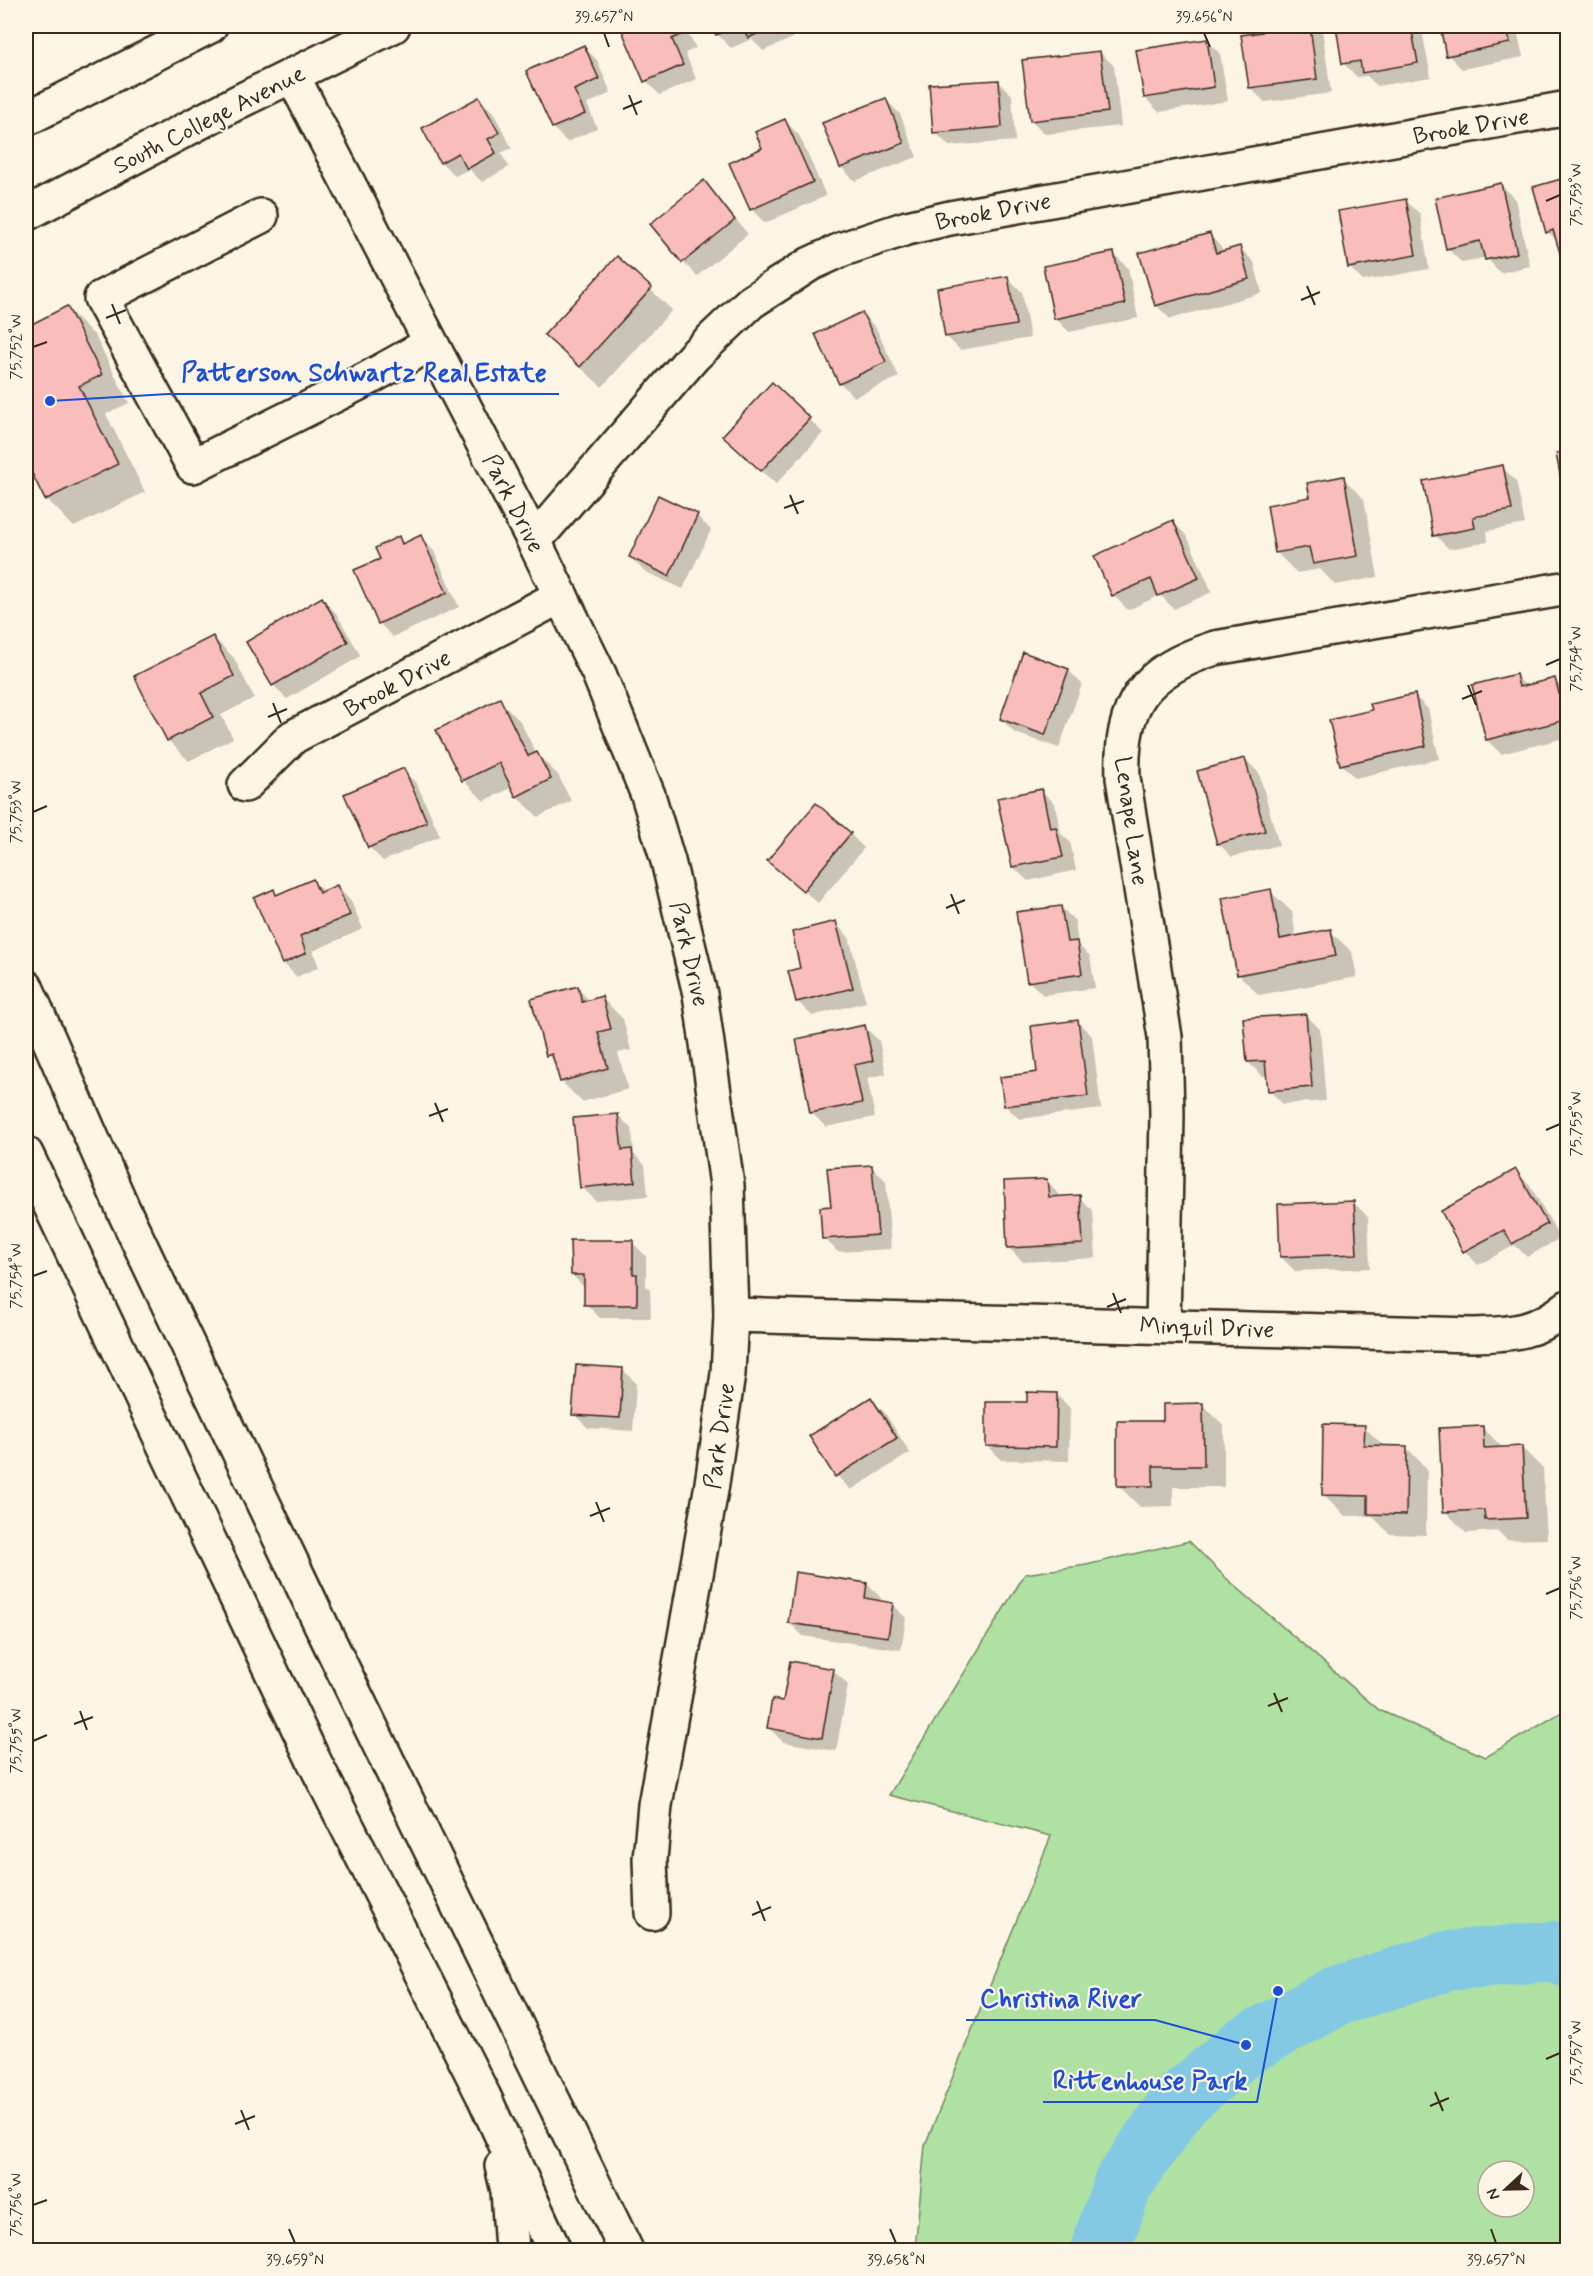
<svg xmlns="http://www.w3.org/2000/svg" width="1593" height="2276" viewBox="0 0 1593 2276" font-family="Mynerve,sans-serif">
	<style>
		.green { fill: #aee1a2; stroke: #748660; stroke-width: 1.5; fill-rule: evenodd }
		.shadow { fill: #0003 }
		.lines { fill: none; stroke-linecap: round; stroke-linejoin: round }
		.river { stroke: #83c9e4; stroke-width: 60 }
		.building { fill: #f9bdbb; stroke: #3b2a1e; stroke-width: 1.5 }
		.minor-casing { stroke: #3b2a1e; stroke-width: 38 }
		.major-casing { stroke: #3b2a1e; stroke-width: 38 }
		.minor { stroke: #fcf5e5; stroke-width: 33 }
		.major { stroke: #fcf5e5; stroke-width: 33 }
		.ticks { fill: none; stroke: #3b2a1e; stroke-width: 2 }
		.labels { text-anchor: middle; stroke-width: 4.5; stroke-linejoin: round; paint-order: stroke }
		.street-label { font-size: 24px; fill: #3b2a1e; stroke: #fcf5e5 }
		.leader { fill: none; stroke: #1d4ed8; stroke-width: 2 }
		.callout-dot { fill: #1d4ed8; stroke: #fcf5e5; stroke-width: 2 }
		.callout-label { font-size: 26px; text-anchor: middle; font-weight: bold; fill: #1d4ed8; stroke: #fcf5e5; stroke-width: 4.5; stroke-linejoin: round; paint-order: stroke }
		.neatline { fill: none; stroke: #3b2a1e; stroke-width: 2 }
		.ticks-label { font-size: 15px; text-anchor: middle; fill: #3b2a1e }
	</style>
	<rect width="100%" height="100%" fill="#fcf5e5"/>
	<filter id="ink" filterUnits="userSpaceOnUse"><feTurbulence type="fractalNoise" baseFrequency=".0167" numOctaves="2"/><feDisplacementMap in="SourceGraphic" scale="12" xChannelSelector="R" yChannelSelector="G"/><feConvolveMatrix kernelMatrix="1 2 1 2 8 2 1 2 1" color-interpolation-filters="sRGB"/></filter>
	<g filter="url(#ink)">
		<path class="green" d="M 1189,1541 L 1225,1577 L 1379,1710 L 1486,1757 L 1567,1709 L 1567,2250 L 915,2250 L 925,2145 L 1051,1836 L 889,1795 L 1025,1574 L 1086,1565 ZM 1488,2171 L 1524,2171 L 1524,2207 L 1488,2207 Z"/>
		<g class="shadow">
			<path d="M 621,26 L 683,26 L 696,48 L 685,53 L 696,79 L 660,95 L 646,81 Z"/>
			<path d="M 714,26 L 788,26 L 793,38 L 763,51 L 752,39 L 731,48 L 717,34 Z"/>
			<path d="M 1263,26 L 1318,26 L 1322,29 L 1331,93 L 1265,102 L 1250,88 L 1264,34 Z"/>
			<path d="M 1337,26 L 1421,26 L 1431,77 L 1377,86 L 1367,76 L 1357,77 L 1343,63 Z"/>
			<path d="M 1442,26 L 1516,26 L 1523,57 L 1462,69 L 1448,55 Z"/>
			<path d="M 1206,40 L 1220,54 L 1228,101 L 1159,112 L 1145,98 Z"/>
			<path d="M 583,46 L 597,60 L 611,93 L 587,104 L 597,128 L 567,142 L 553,128 L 528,71 Z"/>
			<path d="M 1100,52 L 1114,66 L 1121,126 L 1045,134 L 1031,120 Z"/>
			<path d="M 998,81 L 1012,95 L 1015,141 L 949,146 L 935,132 Z"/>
			<path d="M 479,98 L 493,112 L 512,148 L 501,153 L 509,167 L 482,182 L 469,169 L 455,176 L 441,162 Z"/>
			<path d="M 886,100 L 900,114 L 917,157 L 855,181 L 841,167 Z"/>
			<path d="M 785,121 L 799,135 L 826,196 L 765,223 L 751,209 L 764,149 Z"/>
			<path d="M 1568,179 L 1568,266 L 1559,242 L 1548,232 Z"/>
			<path d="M 704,182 L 748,234 L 697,276 L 683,262 Z"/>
			<path d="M 1501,185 L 1515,199 L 1530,266 L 1500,273 L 1486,257 L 1462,263 L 1448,249 Z"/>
			<path d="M 1405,200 L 1420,214 L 1429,269 L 1363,281 L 1349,267 Z"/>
			<path d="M 1210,235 L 1225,252 L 1240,248 L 1254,262 L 1262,293 L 1170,319 L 1156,305 Z"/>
			<path d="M 1114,254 L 1128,268 L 1138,318 L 1069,332 L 1055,318 Z"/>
			<path d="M 617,258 L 672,310 L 602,387 L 567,355 Z"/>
			<path d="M 1008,278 L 1022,292 L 1030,338 L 960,350 L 946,336 Z"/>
			<path d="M 67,308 L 95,336 L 129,403 L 106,414 L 145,492 L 74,527 L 47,499 L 26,457 L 26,329 Z"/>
			<path d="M 862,314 L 876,328 L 899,377 L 854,397 L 840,383 Z"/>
			<path d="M 809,419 L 823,433 L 776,484 L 738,450 Z"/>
			<path d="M 1502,467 L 1516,481 L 1525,524 L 1487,531 L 1488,542 L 1449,549 L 1435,535 Z"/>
			<path d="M 1343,478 L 1364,499 L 1378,577 L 1335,585 L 1320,569 L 1297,573 L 1276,552 L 1311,498 Z"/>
			<path d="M 659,497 L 697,516 L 711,530 L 683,589 L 644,571 L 630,557 Z"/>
			<path d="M 1173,522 L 1187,536 L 1212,592 L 1174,609 L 1160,595 L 1128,610 L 1114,596 L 1096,556 Z"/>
			<path d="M 420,537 L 434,551 L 459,607 L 393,637 L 379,623 L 382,559 L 399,538 L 405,544 Z"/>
			<path d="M 322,599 L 336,613 L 361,656 L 287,699 L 273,685 Z"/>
			<path d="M 213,637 L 234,658 L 254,698 L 221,715 L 233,738 L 189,761 L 168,740 Z"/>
			<path d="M 1068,670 L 1082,684 L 1059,748 L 1015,733 L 1001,719 Z"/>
			<path d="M 1515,675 L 1527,687 L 1554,680 L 1568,693 L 1568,737 L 1501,754 L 1487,740 L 1474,686 Z"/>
			<path d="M 1414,695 L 1428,709 L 1439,759 L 1355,778 L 1341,764 L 1373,711 Z"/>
			<path d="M 499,700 L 520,721 L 536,753 L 558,775 L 571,801 L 538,817 L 517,796 L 513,787 L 484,801 L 463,780 Z"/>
			<path d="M 1245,759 L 1259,773 L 1279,845 L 1232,857 L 1218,843 Z"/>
			<path d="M 403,770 L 417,784 L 440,836 L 383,861 L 369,847 Z"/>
			<path d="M 1041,790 L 1055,804 L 1061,834 L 1070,842 L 1076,870 L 1028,881 L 1013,867 Z"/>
			<path d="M 850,834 L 864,848 L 818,903 L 770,861 Z"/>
			<path d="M 313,881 L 324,892 L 337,887 L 351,901 L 363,929 L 313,951 L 319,967 L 297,977 L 283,963 L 273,891 L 278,896 Z"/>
			<path d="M 1270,891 L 1292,912 L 1296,937 L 1330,931 L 1352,952 L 1357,977 L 1259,995 L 1238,974 Z"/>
			<path d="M 1061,907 L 1075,921 L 1078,945 L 1090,956 L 1095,988 L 1043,995 L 1029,981 Z"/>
			<path d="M 835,923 L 849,937 L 866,1002 L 812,1016 L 798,1002 L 790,972 L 802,969 Z"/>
			<path d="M 577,988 L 590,1001 L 602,998 L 623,1019 L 631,1050 L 618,1053 L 628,1089 L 582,1102 L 561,1081 L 556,1063 L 548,1055 Z"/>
			<path d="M 1306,1015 L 1320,1029 L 1326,1101 L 1283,1104 L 1269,1090 L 1268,1075 L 1262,1076 L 1248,1062 Z"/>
			<path d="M 1078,1022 L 1092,1036 L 1101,1109 L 1019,1119 L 1005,1105 L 1038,1074 Z"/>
			<path d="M 865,1027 L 879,1041 L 886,1074 L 867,1078 L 875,1117 L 826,1127 L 812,1113 Z"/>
			<path d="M 618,1115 L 632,1129 L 634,1154 L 645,1165 L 648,1196 L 596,1201 L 582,1187 Z"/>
			<path d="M 872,1167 L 886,1181 L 891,1249 L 838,1252 L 824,1238 L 832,1208 Z"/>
			<path d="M 1516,1171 L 1530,1185 L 1560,1238 L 1527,1257 L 1515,1245 L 1478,1265 L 1465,1251 L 1443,1212 Z"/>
			<path d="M 1047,1180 L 1061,1198 L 1079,1197 L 1093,1211 L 1096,1258 L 1023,1262 L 1009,1248 Z"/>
			<path d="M 1354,1203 L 1368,1217 L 1370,1268 L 1295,1271 L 1281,1257 Z"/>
			<path d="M 632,1242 L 646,1256 L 646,1286 L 650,1290 L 651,1318 L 600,1318 L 586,1304 L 585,1288 L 572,1275 Z"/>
			<path d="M 622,1369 L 636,1383 L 633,1431 L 588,1428 L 574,1414 Z"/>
			<path d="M 1056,1394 L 1070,1408 L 1069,1461 L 1001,1460 L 987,1446 L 1028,1404 Z"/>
			<path d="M 871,1399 L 885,1413 L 910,1453 L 851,1490 L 837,1476 L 811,1437 Z"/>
			<path d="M 1203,1405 L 1224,1426 L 1224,1487 L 1173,1487 L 1173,1506 L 1140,1507 L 1119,1486 L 1165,1423 Z"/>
			<path d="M 1364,1427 L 1385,1447 L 1406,1447 L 1427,1469 L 1426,1535 L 1390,1534 L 1372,1516 L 1345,1516 L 1323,1495 Z"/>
			<path d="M 1483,1428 L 1503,1448 L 1522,1448 L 1543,1469 L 1547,1539 L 1507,1540 L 1498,1531 L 1466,1533 L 1445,1511 Z"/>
			<path d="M 867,1584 L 881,1598 L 880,1602 L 892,1604 L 906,1618 L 901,1650 L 803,1636 L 789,1622 Z"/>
			<path d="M 834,1671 L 848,1685 L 836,1751 L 783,1742 L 769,1728 Z"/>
		</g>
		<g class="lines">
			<path class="river" d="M 1100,2250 L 1123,2184 L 1179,2102 L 1246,2045 L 1337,1996 L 1447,1961 L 1553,1951 L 1568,1958"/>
		</g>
		<g class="building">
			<path d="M 620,26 L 679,26 L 683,34 L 672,39 L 683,65 L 644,82 Z"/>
			<path d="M 712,26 L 738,26 L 716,35 Z"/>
			<path d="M 742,26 L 775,26 L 748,38 Z"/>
			<path d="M 1261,26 L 1310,26 L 1317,79 L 1249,88 L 1241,35 L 1262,32 Z"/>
			<path d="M 1336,26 L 1411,26 L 1418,63 L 1362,73 L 1360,61 L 1342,64 Z"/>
			<path d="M 1440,26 L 1506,26 L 1510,43 L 1446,56 Z"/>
			<path d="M 1207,39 L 1214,87 L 1144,98 L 1136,50 Z"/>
			<path d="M 584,45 L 599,79 L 574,90 L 585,114 L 552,128 L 526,71 Z"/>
			<path d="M 1100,51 L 1108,112 L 1030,121 L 1022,60 Z"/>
			<path d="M 999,80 L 1002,127 L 933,133 L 929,84 Z"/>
			<path d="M 479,97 L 499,133 L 488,139 L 496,153 L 467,169 L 458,153 L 440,163 L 422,128 Z"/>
			<path d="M 886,98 L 904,143 L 840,168 L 822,123 Z"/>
			<path d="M 785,119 L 813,182 L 750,210 L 729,163 L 762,148 L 755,132 Z"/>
			<path d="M 1568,177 L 1568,262 L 1563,263 L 1553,230 L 1546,233 L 1533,187 Z"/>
			<path d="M 704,180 L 735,220 L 682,263 L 650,224 Z"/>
			<path d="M 1501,183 L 1517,253 L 1485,260 L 1480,241 L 1446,249 L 1435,198 Z"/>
			<path d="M 1406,199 L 1416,255 L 1348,268 L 1338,211 Z"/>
			<path d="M 1210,233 L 1216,253 L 1240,246 L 1249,279 L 1155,306 L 1139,253 Z"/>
			<path d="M 1114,252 L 1125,304 L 1054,319 L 1043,266 Z"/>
			<path d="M 617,256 L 652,288 L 580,367 L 544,335 Z"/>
			<path d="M 1008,276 L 1016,325 L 945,337 L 937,288 Z"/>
			<path d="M 67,306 L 102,375 L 79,386 L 118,464 L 45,500 L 26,461 L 26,327 Z"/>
			<path d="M 862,312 L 886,362 L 839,384 L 815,334 Z"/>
			<path d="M 772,382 L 810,418 L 761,471 L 722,436 Z"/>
			<path d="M 1568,451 L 1568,502 L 1565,502 L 1556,453 Z"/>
			<path d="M 1503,465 L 1512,510 L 1473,517 L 1475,528 L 1433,536 L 1423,481 Z"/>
			<path d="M 1344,476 L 1358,556 L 1313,564 L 1309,547 L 1275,553 L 1267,505 L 1310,497 L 1307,483 Z"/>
			<path d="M 658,495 L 698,514 L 669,576 L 629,557 Z"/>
			<path d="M 1173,520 L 1199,578 L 1158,596 L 1151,579 L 1112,596 L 1094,556 Z"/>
			<path d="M 421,535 L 447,593 L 378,624 L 354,570 L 380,559 L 375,548 L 399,536 L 402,544 Z"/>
			<path d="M 322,597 L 348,642 L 272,686 L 246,642 Z"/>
			<path d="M 213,636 L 234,676 L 201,693 L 213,717 L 167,741 L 134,676 Z"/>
			<path d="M 1023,652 L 1069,669 L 1045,735 L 1000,719 Z"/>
			<path d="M 1516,674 L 1519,687 L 1555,678 L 1566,720 L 1486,740 L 1472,685 Z"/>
			<path d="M 1415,694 L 1426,746 L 1340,765 L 1329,720 L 1372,710 L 1370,704 Z"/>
			<path d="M 500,698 L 528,756 L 537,752 L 551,779 L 516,797 L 499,763 L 462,781 L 436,730 Z"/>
			<path d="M 1245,758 L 1265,831 L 1217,844 L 1197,771 Z"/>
			<path d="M 404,768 L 427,822 L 368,848 L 344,794 Z"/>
			<path d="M 1042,789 L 1050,828 L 1056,827 L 1063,857 L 1012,867 L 997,798 Z"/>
			<path d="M 816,803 L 851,833 L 803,891 L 767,861 Z"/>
			<path d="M 313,879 L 319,893 L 337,885 L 350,915 L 300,936 L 306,953 L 282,964 L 254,898 L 274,889 L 276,895 Z"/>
			<path d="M 1271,889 L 1280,939 L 1331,929 L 1336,956 L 1237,975 L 1222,898 Z"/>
			<path d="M 1061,906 L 1067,942 L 1077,941 L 1082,974 L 1027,982 L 1016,912 Z"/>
			<path d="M 836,921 L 853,988 L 796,1002 L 788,971 L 800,968 L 792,932 Z"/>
			<path d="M 578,986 L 582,1002 L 602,996 L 611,1029 L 598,1032 L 608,1068 L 560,1082 L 552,1054 L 546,1056 L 531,999 Z"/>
			<path d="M 1306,1014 L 1312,1087 L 1268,1091 L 1265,1061 L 1247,1062 L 1243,1018 Z"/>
			<path d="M 1078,1020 L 1088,1096 L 1004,1106 L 1000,1077 L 1037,1072 L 1031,1026 Z"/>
			<path d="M 865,1025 L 873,1061 L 854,1065 L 862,1103 L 810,1113 L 796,1039 Z"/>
			<path d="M 618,1114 L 622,1150 L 632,1149 L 635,1182 L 580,1188 L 573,1118 Z"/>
			<path d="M 872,1165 L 878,1235 L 822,1239 L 820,1207 L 831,1206 L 827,1168 Z"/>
			<path d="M 1516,1169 L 1547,1224 L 1512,1244 L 1504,1230 L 1463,1252 L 1441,1211 Z"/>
			<path d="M 1047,1179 L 1049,1197 L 1080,1195 L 1083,1244 L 1007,1248 L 1004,1181 Z"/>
			<path d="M 1354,1201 L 1357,1254 L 1280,1257 L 1278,1204 Z"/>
			<path d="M 570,1240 L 633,1240 L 633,1274 L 637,1274 L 637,1305 L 584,1305 L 584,1275 L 571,1275 Z"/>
			<path d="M 576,1365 L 623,1368 L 620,1418 L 572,1415 Z"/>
			<path d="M 1027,1392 L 1057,1393 L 1056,1447 L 986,1446 L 986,1402 L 1027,1402 Z"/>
			<path d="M 871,1397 L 897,1438 L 835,1477 L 809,1436 Z"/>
			<path d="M 1203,1403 L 1204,1466 L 1153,1466 L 1153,1486 L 1117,1486 L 1117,1421 L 1163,1421 L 1163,1404 Z"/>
			<path d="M 1323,1424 L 1365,1425 L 1364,1445 L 1407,1446 L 1406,1515 L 1368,1514 L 1368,1496 L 1322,1495 Z"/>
			<path d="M 1483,1426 L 1484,1448 L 1522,1446 L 1526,1518 L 1485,1520 L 1484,1510 L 1443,1512 L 1439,1428 Z"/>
			<path d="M 795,1572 L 867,1583 L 865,1598 L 893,1603 L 888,1637 L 788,1623 Z"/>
			<path d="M 790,1661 L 834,1669 L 822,1738 L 767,1728 L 772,1699 L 783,1701 Z"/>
		</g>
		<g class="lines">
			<g class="minor-casing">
				<g id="minor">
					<path d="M 292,75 L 534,541 L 599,674 L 648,795 L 668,861 L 700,994 L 727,1185 L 731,1315 L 728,1374 L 711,1490 L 655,1805 L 650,1859 L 652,1913"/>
					<path d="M 261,216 L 101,298 L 193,466 L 367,379 L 430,344"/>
					<path d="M 534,541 L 694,356 L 751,302 L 810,264 L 843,249 L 907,228 L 950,218 L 1568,108"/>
					<path d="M 245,785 L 293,737 L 561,596"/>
					<path d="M 731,1315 L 1472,1335 C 1512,1334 1536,1333 1568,1307"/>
					<path d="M 1163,1326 L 1167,1114 L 1165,1037 L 1123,778 C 1120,703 1144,671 1215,648 L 1568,588"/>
				</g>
			</g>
			<g class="major-casing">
				<g id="major">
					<path d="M 26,119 L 210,26"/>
					<path d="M 26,214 L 238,102 L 393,26"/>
					<path d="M 26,987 L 123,1209 L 327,1637 L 626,2250"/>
					<path d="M 26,1154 L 313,1759 L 484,2097 L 554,2250"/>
					<path d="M 502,2166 L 508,2191 L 512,2250"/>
				</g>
			</g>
			<use href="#minor" class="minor"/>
			<use href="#major" class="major"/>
		</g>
	</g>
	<path class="ticks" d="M 604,33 L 609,47M 1204,33 L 1210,47M 629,95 L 637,115M 623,109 L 642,101M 1546,201 L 1560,195M 1307,286 L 1315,305M 1301,300 L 1320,292M 112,304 L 120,324M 106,318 L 126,310M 33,347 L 47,342M 790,495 L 798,514M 784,508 L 804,501M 1546,665 L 1560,659M 1468,685 L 1476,705M 1462,699 L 1482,691M 273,703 L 281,723M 268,717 L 287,709M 33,812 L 47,806M 951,894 L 959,914M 946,908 L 965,900M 435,1103 L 443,1122M 429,1116 L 448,1109M 1546,1130 L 1560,1124M 33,1276 L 47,1271M 1113,1293 L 1121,1313M 1107,1307 L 1126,1299M 596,1502 L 604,1522M 590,1516 L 610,1508M 1546,1594 L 1560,1588M 1274,1693 L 1282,1712M 1268,1706 L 1288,1698M 80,1711 L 87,1730M 74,1724 L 93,1717M 33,1741 L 47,1735M 757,1901 L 765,1921M 752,1915 L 771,1907M 1546,2059 L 1560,2053M 1435,2092 L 1443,2111M 1430,2106 L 1449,2098M 241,2110 L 249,2130M 235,2124 L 255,2116M 33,2205 L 47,2200M 289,2229 L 295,2243M 890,2229 L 896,2243M 1491,2229 L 1496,2243"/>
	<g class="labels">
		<g class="street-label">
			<text transform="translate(209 119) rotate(-27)" y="8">South College Avenue</text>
			<text transform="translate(1471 126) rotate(-10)" y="8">Brook Drive</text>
			<text transform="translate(993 211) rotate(-11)" y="8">Brook Drive</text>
			<text transform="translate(514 503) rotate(63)" y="8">Park Drive</text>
			<text transform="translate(397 683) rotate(-28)" y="8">Brook Drive</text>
			<text transform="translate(1132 821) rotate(82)" y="8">Lenape Lane</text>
			<text transform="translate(690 954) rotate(77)" y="8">Park Drive</text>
			<text transform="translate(1207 1327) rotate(2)" y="8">Minquil Drive</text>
			<text transform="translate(719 1436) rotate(-82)" y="8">Park Drive</text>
		</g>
	</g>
	<path class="leader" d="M50 401L168 394H559M1246 2045L1155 2020H966M1278 1991L1257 2102H1043"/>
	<g class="callout-dot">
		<circle cx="50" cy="401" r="6"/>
		<circle cx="1246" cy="2045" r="6"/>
		<circle cx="1278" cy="1991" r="6"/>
	</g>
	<g class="callout-label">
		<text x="364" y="381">Patterson Schwartz Real Estate</text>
		<text x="1061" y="2007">Christina River</text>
		<text x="1150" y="2089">Rittenhouse Park</text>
	</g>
	<rect width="1593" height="2276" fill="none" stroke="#fcf5e5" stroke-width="66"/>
	<g transform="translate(1506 2189) rotate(248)"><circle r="28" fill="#fcf5e5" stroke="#afa495" stroke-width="1.5"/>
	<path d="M0-4.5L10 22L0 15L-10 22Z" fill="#3b2a1e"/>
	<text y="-9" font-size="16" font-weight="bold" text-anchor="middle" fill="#3b2a1e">N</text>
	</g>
	<rect x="33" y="33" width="1527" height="2210" class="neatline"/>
	<g class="ticks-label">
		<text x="604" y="22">39.657°N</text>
		<text x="1204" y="22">39.656°N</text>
		<text transform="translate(1576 195) rotate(-90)" y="5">75.753°W</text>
		<text transform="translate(16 347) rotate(-90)" y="5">75.752°W</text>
		<text transform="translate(1576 659) rotate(-90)" y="5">75.754°W</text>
		<text transform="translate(16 812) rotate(-90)" y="5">75.753°W</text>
		<text transform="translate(1576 1124) rotate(-90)" y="5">75.755°W</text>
		<text transform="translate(16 1276) rotate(-90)" y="5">75.754°W</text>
		<text transform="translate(1576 1588) rotate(-90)" y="5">75.756°W</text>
		<text transform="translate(16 1741) rotate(-90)" y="5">75.755°W</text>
		<text transform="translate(1576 2053) rotate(-90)" y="5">75.757°W</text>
		<text transform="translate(16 2205) rotate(-90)" y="5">75.756°W</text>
		<text x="295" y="2265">39.659°N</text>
		<text x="896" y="2265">39.658°N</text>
		<text x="1496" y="2265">39.657°N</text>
	</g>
</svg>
